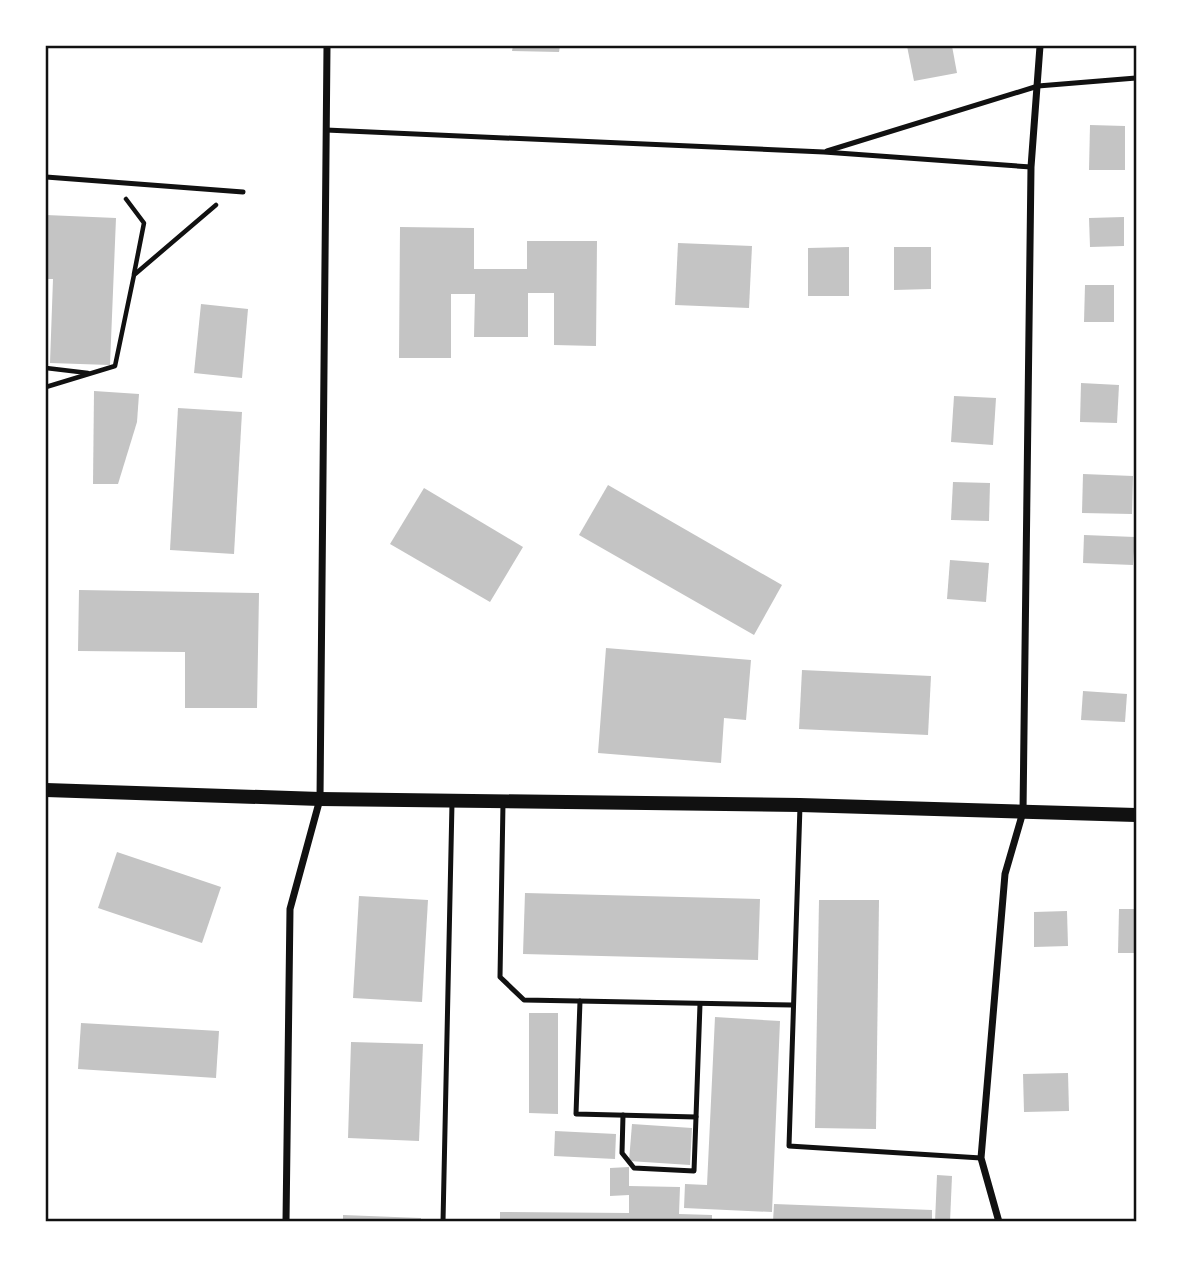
<svg xmlns="http://www.w3.org/2000/svg" width="1182" height="1267" viewBox="0 0 1182 1267" font-family="'Roboto Condensed',sans-serif">
	<style>
		.building { fill: #c4c4c4 }
		.lines { fill: none; stroke-linecap: round; stroke-linejoin: round }
		.path { stroke: #111; stroke-width: 4.5 }
		.service { stroke: #111; stroke-width: 5 }
		.minor { stroke: #111; stroke-width: 7 }
		.secondary { stroke: #111; stroke-width: 14 }
		.neatline { fill: none; stroke: #111; stroke-width: 2.5 }
	</style>
	<rect width="100%" height="100%" fill="#fff"/>
	<g class="building">
		<path d="M 513,46 L 560,46 L 559,52 L 512,51 Z"/>
		<path d="M 907,46 L 952,46 L 957,73 L 914,81 Z"/>
		<path d="M 1090,125 L 1125,126 L 1125,170 L 1089,170 Z"/>
		<path d="M 46,215 L 116,218 L 110,365 L 50,363 L 53,279 L 46,279 Z"/>
		<path d="M 1124,217 L 1124,246 L 1090,247 L 1089,218 Z"/>
		<path d="M 400,227 L 474,228 L 474,269 L 527,269 L 527,241 L 597,241 L 596,346 L 554,345 L 554,293 L 528,293 L 528,337 L 474,337 L 475,294 L 451,294 L 451,358 L 399,358 Z"/>
		<path d="M 678,243 L 752,246 L 749,308 L 675,305 Z"/>
		<path d="M 849,247 L 849,296 L 808,296 L 808,248 Z"/>
		<path d="M 894,247 L 931,247 L 931,289 L 894,290 Z"/>
		<path d="M 1085,285 L 1114,285 L 1114,322 L 1084,322 Z"/>
		<path d="M 201,304 L 248,309 L 242,378 L 194,373 Z"/>
		<path d="M 1081,383 L 1119,385 L 1117,423 L 1080,422 Z"/>
		<path d="M 94,391 L 139,394 L 137,422 L 118,484 L 93,484 Z"/>
		<path d="M 954,396 L 996,398 L 993,445 L 951,442 Z"/>
		<path d="M 178,408 L 242,412 L 234,554 L 170,550 Z"/>
		<path d="M 1083,474 L 1133,476 L 1132,514 L 1082,513 Z"/>
		<path d="M 953,482 L 990,483 L 989,521 L 951,520 Z"/>
		<path d="M 608,485 L 782,585 L 754,635 L 579,535 Z"/>
		<path d="M 424,488 L 523,547 L 490,602 L 390,544 Z"/>
		<path d="M 1084,535 L 1135,537 L 1133,565 L 1083,563 Z"/>
		<path d="M 950,560 L 989,563 L 986,602 L 947,599 Z"/>
		<path d="M 79,590 L 259,593 L 257,708 L 185,708 L 185,652 L 78,651 Z"/>
		<path d="M 606,648 L 751,660 L 746,720 L 724,718 L 721,763 L 598,753 Z"/>
		<path d="M 802,670 L 931,676 L 928,735 L 799,729 Z"/>
		<path d="M 1083,691 L 1127,694 L 1125,722 L 1081,720 Z"/>
		<path d="M 117,852 L 221,887 L 202,943 L 98,908 Z"/>
		<path d="M 525,893 L 760,899 L 758,960 L 523,954 Z"/>
		<path d="M 359,896 L 428,900 L 422,1002 L 353,998 Z"/>
		<path d="M 819,900 L 879,900 L 876,1129 L 815,1128 Z"/>
		<path d="M 1119,909 L 1136,909 L 1136,953 L 1118,953 Z"/>
		<path d="M 1067,911 L 1068,946 L 1034,947 L 1034,912 Z"/>
		<path d="M 529,1013 L 558,1013 L 558,1114 L 529,1113 Z"/>
		<path d="M 715,1017 L 780,1021 L 772,1212 L 684,1208 L 685,1184 L 707,1185 Z"/>
		<path d="M 81,1023 L 219,1031 L 216,1078 L 78,1069 Z"/>
		<path d="M 351,1042 L 423,1044 L 419,1141 L 348,1138 Z"/>
		<path d="M 1068,1073 L 1069,1111 L 1024,1112 L 1023,1074 Z"/>
		<path d="M 632,1124 L 692,1128 L 690,1165 L 629,1161 Z"/>
		<path d="M 555,1131 L 616,1134 L 615,1159 L 554,1156 Z"/>
		<path d="M 629,1167 L 629,1186 L 680,1187 L 679,1214 L 712,1215 L 712,1222 L 500,1222 L 500,1212 L 629,1213 L 629,1195 L 610,1196 L 610,1168 Z"/>
		<path d="M 937,1175 L 952,1176 L 950,1222 L 935,1222 Z"/>
		<path d="M 774,1204 L 932,1210 L 932,1222 L 773,1222 Z"/>
		<path d="M 343,1215 L 421,1218 L 421,1222 L 343,1222 Z"/>
	</g>
	<g class="lines">
		<g class="path">
			<path d="M 126,199 L 144,223 L 134,274"/>
			<path d="M 46,368 L 88,373"/>
			<path d="M 46,387 L 115,366 L 134,275 L 216,205"/>
		</g>
		<g class="service">
			<path d="M 326,130 L 824,152 L 1031,167"/>
			<path d="M 827,151 L 1038,86 L 1136,78"/>
			<path d="M 46,177 L 243,192"/>
			<path d="M 503,803 L 500,977 L 524,1000 L 792,1005"/>
			<path d="M 800,806 L 789,1146 L 981,1158"/>
			<path d="M 580,1001 L 576,1114 L 696,1117 L 700,1004"/>
			<path d="M 623,1115 L 622,1153 L 634,1168 L 694,1171 L 696,1117"/>
			<path d="M 443,1222 L 452,803"/>
		</g>
		<g class="minor">
			<path d="M 286,1222 L 290,909 L 320,799 L 327,46"/>
			<path d="M 999,1222 L 981,1158 L 1005,874 L 1023,812 L 1031,167 L 1040,46"/>
		</g>
		<path class="secondary" d="M 46,790 L 320,799 L 800,805 L 1136,815"/>
	</g>
	<rect width="1182" height="1267" fill="none" stroke="#ffffff" stroke-width="94"/>
	<rect x="47" y="47" width="1088" height="1173" class="neatline"/>
</svg>
